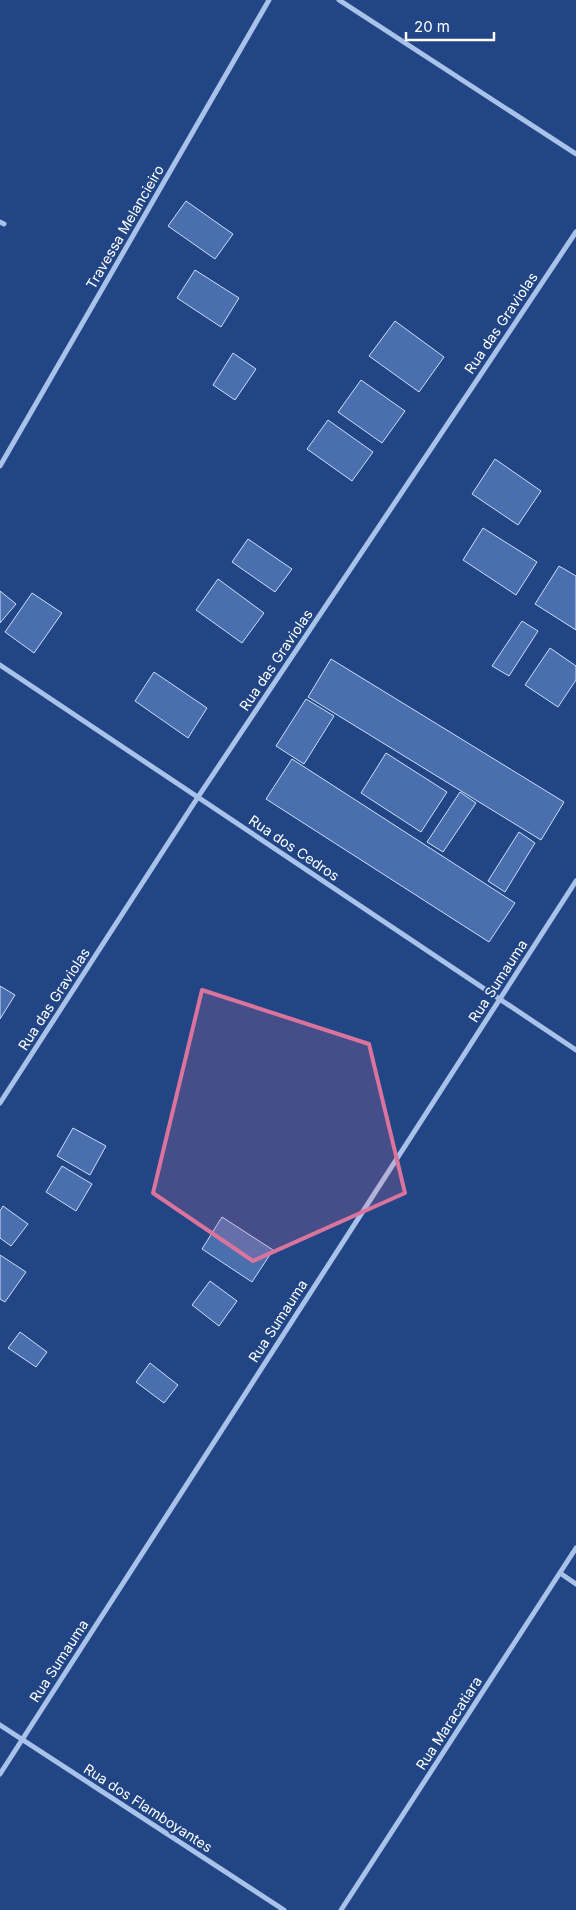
<svg xmlns="http://www.w3.org/2000/svg" width="576" height="1910" viewBox="0 0 576 1910" font-family="Inter,sans-serif">
	<style>
		.building { fill: #496fae; stroke: #cedef7 }
		.lines { fill: none; stroke-linecap: round; stroke-linejoin: round }
		.minor { stroke: #a9c2e9; stroke-width: 5 }
		.marked { fill: #da749d; fill-opacity: 0.2; stroke: #da749d; stroke-width: 4; stroke-linejoin: round }
		.labels { text-anchor: middle; stroke-width: 4; stroke-linejoin: round; paint-order: stroke }
		.street-label { font-size: 14px; fill: #fff; stroke: #214585 }
	</style>
	<rect width="100%" height="100%" fill="#214585"/>
	<g class="building">
		<path d="M 186,201 L 233,234 L 215,259 L 168,226 Z"/>
		<path d="M 195,270 L 239,298 L 221,327 L 177,298 Z"/>
		<path d="M 395,321 L 444,357 L 419,392 L 369,356 Z"/>
		<path d="M 233,353 L 256,369 L 235,400 L 213,385 Z"/>
		<path d="M 361,380 L 405,411 L 382,443 L 338,412 Z"/>
		<path d="M 328,420 L 373,452 L 352,481 L 307,449 Z"/>
		<path d="M 495,459 L 541,491 L 518,525 L 472,494 Z"/>
		<path d="M 483,528 L 537,562 L 516,595 L 463,560 Z"/>
		<path d="M 248,539 L 292,569 L 275,592 L 232,562 Z"/>
		<path d="M 559,566 L 576,576 L 576,630 L 535,604 Z"/>
		<path d="M 218,579 L 264,613 L 242,643 L 196,610 Z"/>
		<path d="M 0,591 L 16,604 L 0,623 Z"/>
		<path d="M 32,593 L 62,613 L 34,653 L 5,632 Z"/>
		<path d="M 522,621 L 538,631 L 509,676 L 492,666 Z"/>
		<path d="M 550,648 L 576,666 L 576,680 L 558,707 L 525,685 Z"/>
		<path d="M 331,659 L 564,802 L 541,840 L 308,697 Z"/>
		<path d="M 154,672 L 207,708 L 188,738 L 135,701 Z"/>
		<path d="M 306,699 L 334,716 L 304,764 L 276,746 Z"/>
		<path d="M 386,753 L 447,792 L 421,832 L 361,793 Z"/>
		<path d="M 292,759 L 515,903 L 489,942 L 266,799 Z"/>
		<path d="M 460,792 L 476,803 L 443,852 L 427,842 Z"/>
		<path d="M 519,832 L 535,843 L 505,892 L 488,881 Z"/>
		<path d="M 0,986 L 15,995 L 0,1019 Z"/>
		<path d="M 73,1128 L 106,1146 L 90,1175 L 57,1156 Z"/>
		<path d="M 62,1166 L 92,1184 L 76,1211 L 46,1192 Z"/>
		<path d="M 3,1206 L 28,1224 L 11,1246 L 0,1238 L 0,1211 Z"/>
		<path d="M 222,1217 L 273,1250 L 252,1282 L 202,1249 Z"/>
		<path d="M 0,1255 L 26,1272 L 5,1302 L 0,1299 Z"/>
		<path d="M 210,1281 L 237,1301 L 219,1326 L 192,1305 Z"/>
		<path d="M 20,1332 L 47,1352 L 36,1367 L 8,1348 Z"/>
		<path d="M 150,1363 L 178,1385 L 164,1403 L 136,1382 Z"/>
	</g>
	<g class="lines">
		<g class="minor">
			<path d="M 339,0 L 576,154"/>
			<path d="M 0,222 L 4,224"/>
			<path d="M 0,466 L 269,0"/>
			<path d="M 0,665 L 576,1050"/>
			<path d="M 0,1103 L 198,797 L 576,232"/>
			<path d="M 560,1573 L 576,1584"/>
			<path d="M 0,1725 L 284,1910"/>
			<path d="M 0,1774 L 576,881"/>
			<path d="M 341,1910 L 576,1548"/>
		</g>
	</g>
	<path class="marked" d="M 202,990 L 369,1044 L 405,1193 L 253,1261 L 153,1193 Z"/>
	<g class="labels">
		<g class="street-label">
			<text transform="translate(125 227) rotate(-60)" y="5">Travessa Melancieiro</text>
			<text transform="translate(501 323) rotate(-56)" y="5">Rua das Graviolas</text>
			<text transform="translate(276 660) rotate(-56)" y="5">Rua das Graviolas</text>
			<text transform="translate(294 848) rotate(34)" y="5">Rua dos Cedros</text>
			<text transform="translate(498 981) rotate(-57)" y="5">Rua Sumauma</text>
			<text transform="translate(54 999) rotate(-57)" y="5">Rua das Graviolas</text>
			<text transform="translate(278 1321) rotate(-57)" y="5">Rua Sumauma</text>
			<text transform="translate(59 1661) rotate(-57)" y="5">Rua Sumauma</text>
			<text transform="translate(449 1723) rotate(-57)" y="5">Rua Maracatiara</text>
			<text transform="translate(148 1808) rotate(33)" y="5">Rua dos Flamboyantes</text>
		</g>
	</g>
	<path d="M406 32v8h88v-8" fill="none" stroke="#ffffff" stroke-width="2.5"/>
	<text x="414" y="32" font-size="15" fill="#ffffff" stroke="#214585" stroke-width="4" paint-order="stroke">20 m</text>
</svg>
